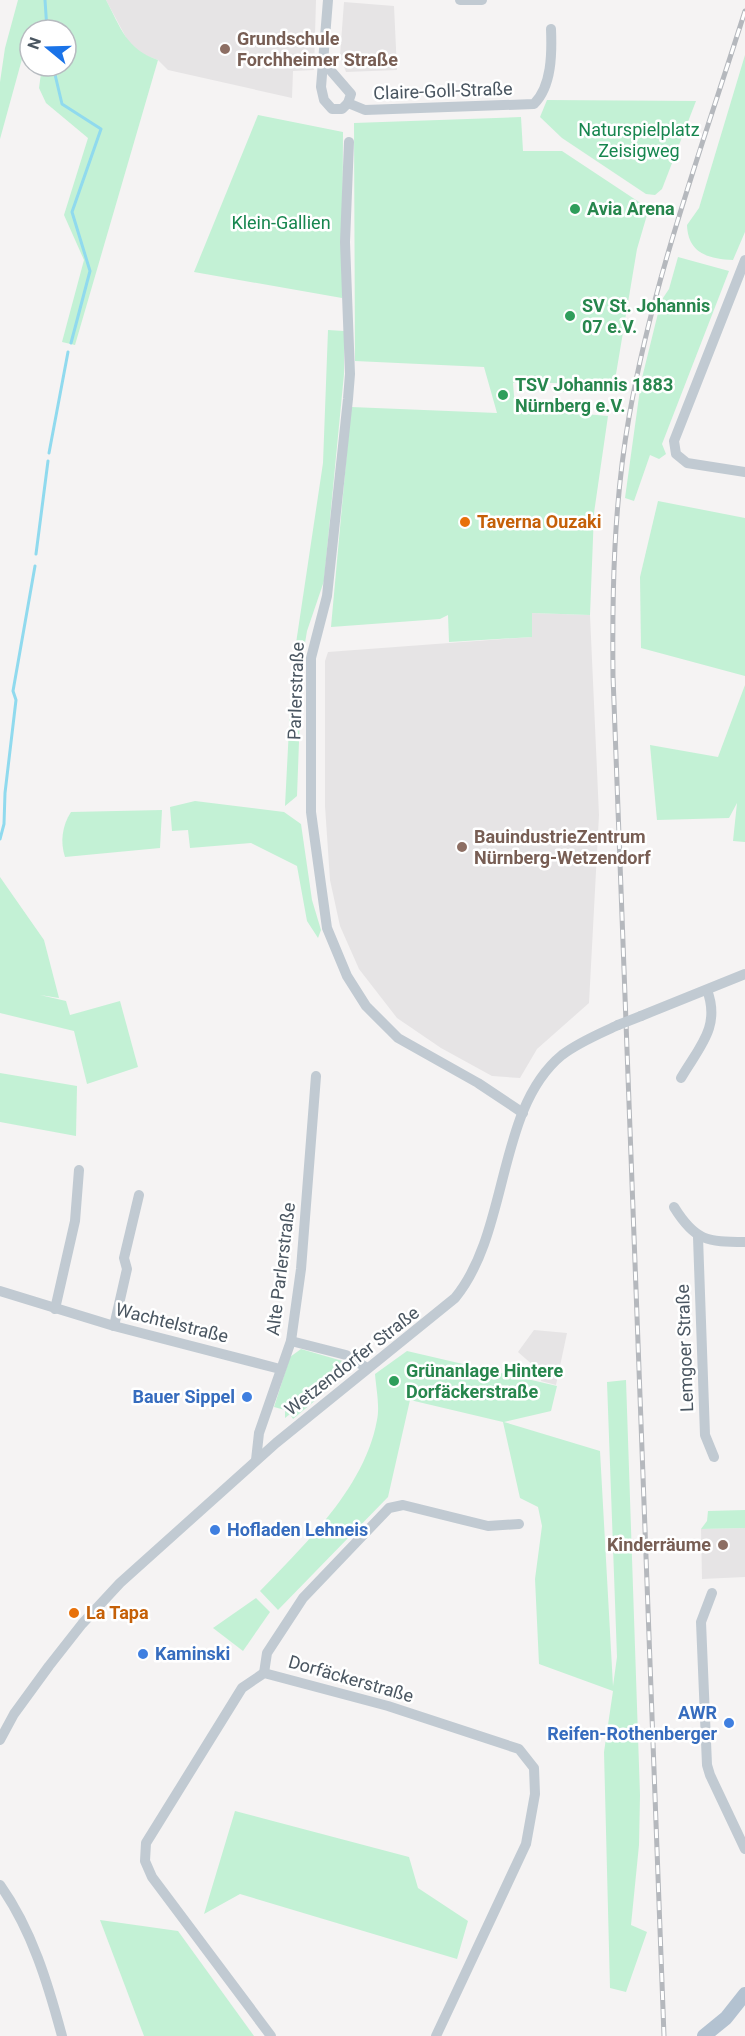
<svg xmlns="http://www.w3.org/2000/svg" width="745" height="2036" viewBox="0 0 745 2036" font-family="Roboto,sans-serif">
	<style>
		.education { fill: #e6e4e5 }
		.green { fill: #c3f1d5 }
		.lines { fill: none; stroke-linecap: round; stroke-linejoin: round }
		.stream { stroke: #90daee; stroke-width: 3 }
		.minor { stroke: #c1cad2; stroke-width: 10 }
		.major { stroke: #b3c2d1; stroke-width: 14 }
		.rail-casing { stroke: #b5b8bd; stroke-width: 5 }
		.rail { stroke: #fff; stroke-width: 3; stroke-dasharray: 9; stroke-linecap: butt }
		.minor-bridge { stroke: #c1cad2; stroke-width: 10 }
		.education-dot { fill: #8d6e63; stroke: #fff; stroke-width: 2 }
		.leisure-dot { fill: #2e9e5b; stroke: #fff; stroke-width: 2 }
		.food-dot { fill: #e8710a; stroke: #fff; stroke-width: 2 }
		.shop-dot { fill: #3f7fe0; stroke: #fff; stroke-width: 2 }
		.labels { text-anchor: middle; stroke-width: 5; stroke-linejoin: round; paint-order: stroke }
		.education-label { font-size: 18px; font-weight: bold; fill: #785e54; stroke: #fff; text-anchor: start }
		.street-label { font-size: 18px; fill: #4a5661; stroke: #fff }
		.park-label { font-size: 18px; fill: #17864f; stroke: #fff }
		.leisure-label { font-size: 18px; font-weight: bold; fill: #27864d; stroke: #fff; text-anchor: start }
		.food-label { font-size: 18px; font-weight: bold; fill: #c56008; stroke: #fff; text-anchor: start }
		.shop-label { font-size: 18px; font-weight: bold; fill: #366cbe; stroke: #fff; text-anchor: end }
	</style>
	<rect width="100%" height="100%" fill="#f5f3f3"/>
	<g class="education">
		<path d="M 106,0 L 316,0 L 314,70 L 293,71 L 292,98 L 168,70 L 158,60 L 142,54 L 129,43 Z"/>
		<path d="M 344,2 L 394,6 L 397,70 L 346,72 L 340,56 Z"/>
		<path d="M 532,613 L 590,615 L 599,815 L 589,1003 L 537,1049 L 520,1078 L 492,1076 L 441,1048 L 397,1018 L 359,969 L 340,926 L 330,880 L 325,806 L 325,661 L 328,652 L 532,637 Z"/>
		<path d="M 534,1330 L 567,1333 L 556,1385 L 541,1381 L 543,1368 L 534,1366 L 518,1352 Z"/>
		<path d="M 745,1528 L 745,1577 L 702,1579 L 701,1529 Z"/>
	</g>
	<g class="green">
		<path d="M 18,0 L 106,0 C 121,28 126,49 158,60 L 75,345 L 62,342 L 84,260 L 64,215 L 88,138 L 46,103 L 39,88 L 42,66 L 66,66 L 66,30 L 30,30 L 30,61 L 22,59 L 0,139 L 0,82 L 5,48 Z"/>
		<path d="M 745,55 L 745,232 L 733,260 C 708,259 688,253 687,225 L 699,208 Z"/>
		<path d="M 547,100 L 696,101 L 662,189 L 655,195 L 646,194 L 562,138 L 540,117 Z"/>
		<path d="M 258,115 L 343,132 L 342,298 L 194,272 Z"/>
		<path d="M 521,117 L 523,151 L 562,151 L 642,204 L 647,215 L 637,249 L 613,392 L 557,392 L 558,383 L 513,383 L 515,408 L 608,416 L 594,513 L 590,615 L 532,613 L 532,637 L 449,642 L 448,615 L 440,619 L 331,627 L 351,407 L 497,413 L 484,367 L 355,361 L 354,123 Z"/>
		<path d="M 678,257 L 729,271 L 662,444 L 666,454 L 659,459 L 650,455 L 634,501 L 625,498 L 641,382 L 661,301 L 669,289 Z"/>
		<path d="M 328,330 L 344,331 L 344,374 L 324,581 L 307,631 L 302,661 L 297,796 L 285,806 L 292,670 L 323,463 Z"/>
		<path d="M 658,501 L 745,518 L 745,676 L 641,648 L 640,577 Z"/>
		<path d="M 745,685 L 745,842 L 733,841 L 737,803 L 729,818 L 657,820 L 650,745 L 718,757 Z"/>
		<path d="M 195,801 L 284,812 L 301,824 L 312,900 L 321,930 L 318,938 L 307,921 L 297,866 L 251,843 L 190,848 L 188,830 L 172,831 L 170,807 Z"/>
		<path d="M 162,810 L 160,848 L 65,857 C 60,842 62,826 71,812 Z"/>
		<path d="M 0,877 L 44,940 L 59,998 L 40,995 L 66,1001 L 70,1015 L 120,1001 L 138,1067 L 87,1084 L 74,1031 L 0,1013 Z"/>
		<path d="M 0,1073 L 77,1086 L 76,1136 L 0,1122 Z"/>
		<path d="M 301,1349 L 346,1362 L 349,1372 L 293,1419 L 290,1414 L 285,1418 L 285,1410 L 274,1407 L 290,1357 Z"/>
		<path d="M 407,1351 L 557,1386 L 551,1411 L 504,1422 L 600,1451 L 613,1686 L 617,1657 L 607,1382 L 626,1380 L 640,1795 L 639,1845 L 631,1925 L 647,1932 L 626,1992 L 610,1988 L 604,1752 L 613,1691 L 539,1664 L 535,1579 L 542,1526 L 538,1507 L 520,1498 L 503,1422 L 410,1400 L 388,1497 L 278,1610 L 260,1591 C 306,1543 365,1487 377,1420 C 380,1406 376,1388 375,1374 Z"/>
		<path d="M 745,1510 L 745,1528 L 701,1529 L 707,1521 L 708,1511 Z"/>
		<path d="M 256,1598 L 270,1612 L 243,1651 L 213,1628 Z"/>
		<path d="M 235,1811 L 409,1857 L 418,1888 L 468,1921 L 457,1959 L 240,1894 L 204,1914 Z"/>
		<path d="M 100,1920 L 178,1931 L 254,2036 L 144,2036 Z"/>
	</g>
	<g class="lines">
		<g class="stream">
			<path d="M 45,0 L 47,30"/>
			<path d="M 53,66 L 62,104 L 101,129 L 72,212 L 90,271 L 71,343"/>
			<path d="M 49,453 L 68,352"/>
			<path d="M 36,554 L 48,461"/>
			<path d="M 0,839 L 4,824 L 5,793 L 16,700 L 13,691 L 35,566"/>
		</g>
		<g class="minor">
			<path d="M 460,0 L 482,0"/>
			<path d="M 325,64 L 351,94 L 348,103 L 342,109 L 332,109 L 324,100 L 321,87 L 328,0"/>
			<path d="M 348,103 L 365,110 L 534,104 C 552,86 552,53 551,29"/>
			<path d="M 349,142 L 345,242 L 350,374 L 348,399 L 327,596 L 311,658 L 311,812 L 327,928 L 347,976 L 366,1006 L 398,1038 L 478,1083 L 523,1113"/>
			<path d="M 745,260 L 674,441 L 676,454 L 687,463 L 745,472"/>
			<path d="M 641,1016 L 745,974"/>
			<path d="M 681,1078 C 699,1047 721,1027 707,990"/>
			<path d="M 674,1207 C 695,1241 707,1242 745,1242"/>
			<path d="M 698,1237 L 705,1435 L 714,1457"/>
			<path d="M 0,1291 L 114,1326 L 280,1369"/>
			<path d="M 55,1309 L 75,1221 L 79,1170"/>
			<path d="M 114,1326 L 127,1269 L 124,1258 L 139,1195"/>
			<path d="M 291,1341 L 346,1355 L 367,1368"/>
			<path d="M 256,1460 L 259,1433 L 291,1341 L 301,1269 L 316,1076"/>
			<path d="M 712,1593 L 701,1622 L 707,1765 L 710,1775 L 745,1849"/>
			<path d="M 264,1673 L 267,1653 L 303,1598 L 389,1508 L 403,1505 L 488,1526 L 519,1524"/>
			<path d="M 0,1740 L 14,1714 L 49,1666 L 82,1624 L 120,1583 L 276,1443 L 455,1298 C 510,1231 496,1109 562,1055 C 579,1042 599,1034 618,1025"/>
			<path d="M 0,1885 C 32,1930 48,1984 62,2036"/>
			<path d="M 271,2036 L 152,1877 L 145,1861 L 146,1843 L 242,1688 L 264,1673 L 388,1706 L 519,1749 L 534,1768 L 535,1794 L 526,1844 L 436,2036"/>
		</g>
		<path class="major" d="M 704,2036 L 726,2018 L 745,1994"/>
		<g class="rail-casing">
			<path id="rail" d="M 664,2036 L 613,676 C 612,589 614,503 629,417 C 653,279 703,144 745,11"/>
		</g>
		<use href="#rail" class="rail"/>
		<path class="minor-bridge" d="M 618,1025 L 641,1016"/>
	</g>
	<g class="education-dot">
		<circle cx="225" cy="49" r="6"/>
		<circle cx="462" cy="847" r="6"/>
		<circle cx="723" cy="1545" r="6"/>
	</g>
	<g class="leisure-dot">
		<circle cx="575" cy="209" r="6"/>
		<circle cx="570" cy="316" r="6"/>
		<circle cx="503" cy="395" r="6"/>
		<circle cx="394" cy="1381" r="6"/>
	</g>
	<g class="food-dot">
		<circle cx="465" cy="522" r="6"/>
		<circle cx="74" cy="1613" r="6"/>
	</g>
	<g class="shop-dot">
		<circle cx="247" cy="1397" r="6"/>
		<circle cx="215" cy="1530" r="6"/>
		<circle cx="143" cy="1654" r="6"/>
		<circle cx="729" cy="1723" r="6"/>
	</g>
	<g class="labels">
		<g class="education-label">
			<text x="237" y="45">Grundschule<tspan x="237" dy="21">Forchheimer Straße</tspan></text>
			<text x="474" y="843">BauindustrieZentrum<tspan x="474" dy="21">Nürnberg-Wetzendorf</tspan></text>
			<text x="711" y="1551" text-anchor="end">Kinderräume</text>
		</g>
		<g class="street-label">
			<text transform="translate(443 91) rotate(-2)" y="6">Claire-Goll-Straße</text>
			<text transform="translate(296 691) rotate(-88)" y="6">Parlerstraße</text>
			<text transform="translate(281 1269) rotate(-83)" y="6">Alte Parlerstraße</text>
			<text transform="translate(172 1323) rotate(14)" y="6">Wachtelstraße</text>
			<text transform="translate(685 1348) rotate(-92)" y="6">Lemgoer Straße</text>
			<text transform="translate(352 1361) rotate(-38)" y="6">Wetzendorfer Straße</text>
			<text transform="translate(351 1679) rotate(16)" y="6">Dorfäckerstraße</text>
		</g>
		<g class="park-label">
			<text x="639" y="136">Naturspielplatz<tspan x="639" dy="21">Zeisigweg</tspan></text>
			<text x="281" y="229">Klein-Gallien</text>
		</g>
		<g class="leisure-label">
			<text x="587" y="215">Avia Arena</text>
			<text x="582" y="312">SV St. Johannis<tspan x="582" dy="21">07 e.V.</tspan></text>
			<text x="515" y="391">TSV Johannis 1883<tspan x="515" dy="21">Nürnberg e.V.</tspan></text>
			<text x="406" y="1377">Grünanlage Hintere<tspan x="406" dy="21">Dorfäckerstraße</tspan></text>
		</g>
		<g class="food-label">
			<text x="477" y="528">Taverna Ouzaki</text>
			<text x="86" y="1619">La Tapa</text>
		</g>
		<g class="shop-label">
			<text x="235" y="1403">Bauer Sippel</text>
			<text x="227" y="1536" text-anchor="start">Hofladen Lehneis</text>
			<text x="155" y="1660" text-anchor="start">Kaminski</text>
			<text x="717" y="1719">AWR<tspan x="717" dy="21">Reifen-Rothenberger</tspan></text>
		</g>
	</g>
	<g transform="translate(48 48) rotate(289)"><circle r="28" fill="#ffffff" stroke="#b7bbc0" stroke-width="1.5"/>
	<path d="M0-4.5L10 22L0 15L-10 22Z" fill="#1a73e8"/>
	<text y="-9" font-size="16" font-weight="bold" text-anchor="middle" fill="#4a5661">N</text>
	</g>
</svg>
